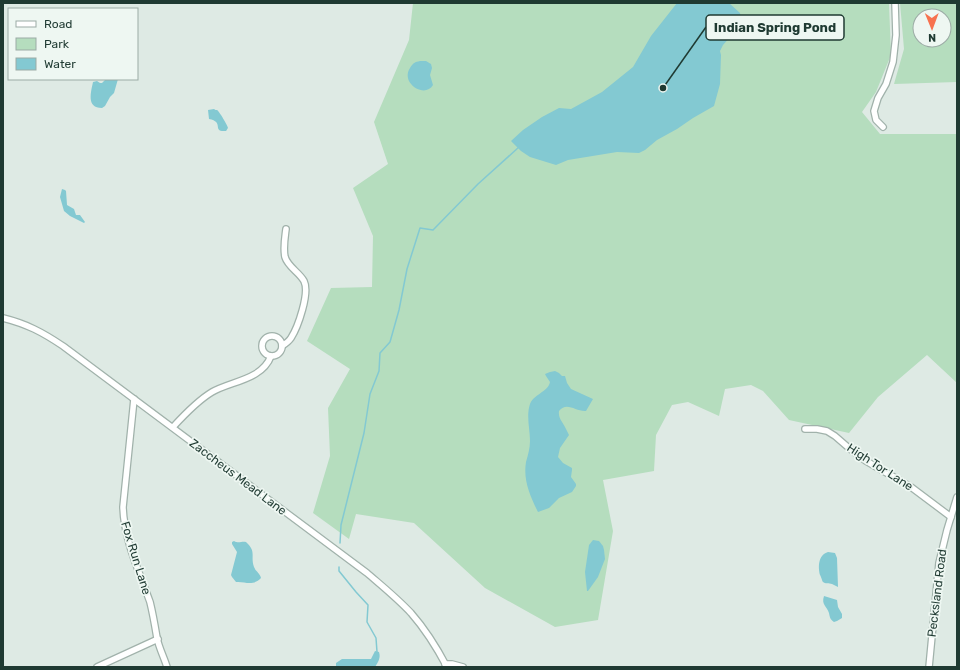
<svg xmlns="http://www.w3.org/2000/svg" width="960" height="670" viewBox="0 0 960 670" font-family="Rubik,sans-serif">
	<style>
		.green { fill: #b5ddbe; fill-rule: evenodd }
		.water { fill: #83c9d2 }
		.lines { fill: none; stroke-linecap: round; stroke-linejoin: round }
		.stream { stroke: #83c9d2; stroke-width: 1.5 }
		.street-casing { stroke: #a1b2ab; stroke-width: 8 }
		.street { stroke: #fff; stroke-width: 5.5 }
		.labels { text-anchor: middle; stroke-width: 3.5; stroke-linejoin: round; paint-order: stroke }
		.street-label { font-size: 12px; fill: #1f3a32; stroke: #eef7f2 }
		.leader { fill: none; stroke: #1f3a32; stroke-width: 1.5 }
		.callout-dot { fill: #1f3a32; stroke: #eef7f2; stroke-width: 1.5 }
		.callout { fill: #eef7f2; stroke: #1f3a32; stroke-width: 1.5 }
		.callout-label { font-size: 13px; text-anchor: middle; font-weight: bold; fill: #1f3a32 }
	</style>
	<rect width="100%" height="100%" fill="#deeae4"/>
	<g class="green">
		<path d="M 413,3 L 889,3 L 891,55 L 876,92 L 862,112 L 880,134 L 957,134 L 957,383 L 927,355 L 878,397 L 849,433 L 789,420 L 763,391 L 751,385 L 725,389 L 719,416 L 688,402 L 672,405 L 656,435 L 654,471 L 603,480 L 613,531 L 598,620 L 555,627 L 485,588 L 414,523 L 356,514 L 349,539 L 313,513 L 330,456 L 328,408 L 350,369 L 307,341 L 331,288 L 372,287 L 373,236 L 353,188 L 388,164 L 374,122 L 409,40 Z"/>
		<path d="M 900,3 L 957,3 L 957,82 L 894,84 L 904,49 ZM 920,16 L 944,16 L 944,40 L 920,40 Z"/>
	</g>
	<g class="water">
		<path d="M 677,3 L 729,3 L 740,13 L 742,24 L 723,45 L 720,51 L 721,55 L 720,84 L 714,106 L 693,118 L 677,129 L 657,140 L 645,150 L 639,153 L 617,152 L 568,160 L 556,165 L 530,157 L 521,151 L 511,141 L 523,130 L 542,117 L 559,108 L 571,109 L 602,92 L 633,67 L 651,36 Z"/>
		<path d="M 420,61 L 426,61 L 431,64 L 432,68 L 430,75 L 433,85 C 425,99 400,83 410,68 C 413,63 415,62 420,61 Z"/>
		<path d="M 106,79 L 118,79 L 114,93 L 110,97 L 105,106 L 102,108 C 86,108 91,92 93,82 L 97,81 L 100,83 L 102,83 Z"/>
		<path d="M 214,109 C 215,110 216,110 217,110 C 219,111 228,126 228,128 C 227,129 227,130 226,131 C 211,132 225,122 209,119 L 208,110 Z"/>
		<path d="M 62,189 L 65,190 L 66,191 L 67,205 L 74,209 L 76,215 L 80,215 L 85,222 L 84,223 L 70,216 L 64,211 L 60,197 Z"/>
		<path d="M 555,371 L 559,373 L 562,376 L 565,376 L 567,383 L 571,389 L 593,399 L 586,411 C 576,412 567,401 559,411 C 558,419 563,422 566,429 C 567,431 568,433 569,435 L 560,448 L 558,457 L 563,463 L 572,468 L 572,470 L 571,477 L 576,484 L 576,486 L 572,492 L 559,498 L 549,508 L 538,512 C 530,496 523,480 526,462 C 528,455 530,448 530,441 C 530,429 526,416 530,404 C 534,394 548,392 550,382 L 546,376 L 545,374 L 550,372 Z"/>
		<path d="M 593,540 L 599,541 L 603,546 L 604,550 L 605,559 L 598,577 L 588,591 L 587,591 L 585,572 L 589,545 Z"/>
		<path d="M 234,541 C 239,544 241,541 246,542 C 257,552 250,556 254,567 C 256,572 260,573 261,578 C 252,587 245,581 236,582 L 232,577 L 231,575 L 237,552 L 232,544 L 232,542 Z"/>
		<path d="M 828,552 L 835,553 L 837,558 L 838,587 C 836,586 834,585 832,584 C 829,583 825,584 823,582 C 822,581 821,576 820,575 C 818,567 818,555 828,552 Z"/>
		<path d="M 824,596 L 837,600 L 838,607 L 842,614 L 842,618 L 837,621 L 834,622 C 830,619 830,618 829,613 C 827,606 821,605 824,596 Z"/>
		<path d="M 375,651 L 379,652 C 381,658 378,662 375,667 L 336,667 L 336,663 L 342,659 L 371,659 Z"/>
	</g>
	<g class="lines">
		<g class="stream">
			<path d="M 340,543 L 341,525 L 364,433 L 370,394 L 379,371 L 380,353 L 390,342 L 399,310 L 407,269 L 420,228 L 433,230 L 478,184 L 519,147"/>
			<path d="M 339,567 L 339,571 L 356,592 L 368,605 L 367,622 L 376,638 L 377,652"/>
		</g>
		<g class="street-casing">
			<g id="street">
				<path d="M 883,127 L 876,120 L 874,111 L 878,98 L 886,84 L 893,62 L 896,35 L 895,3"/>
				<path d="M 3,318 C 27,324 42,332 63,346 L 367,573 C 382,586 397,598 411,613 C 425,629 437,648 447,667"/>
				<circle cx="272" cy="346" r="10"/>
				<path d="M 282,346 C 285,344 289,341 291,338 C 298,327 310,293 304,281 C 299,272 288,267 285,257 C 283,248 285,237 286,229"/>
				<path d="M 134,399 L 123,507 C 124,540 139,571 150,602 C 153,614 155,626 157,638 C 159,648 164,657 167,667"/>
				<path d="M 173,427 C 184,415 197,401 212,392 C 231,381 262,380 271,356"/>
				<path d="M 805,429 L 817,429 L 827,431 L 835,436 L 850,449 L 866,461 L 911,487 L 951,517"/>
				<path d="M 445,664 L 452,664 L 463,667"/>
				<path d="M 97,667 L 158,639"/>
				<path d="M 929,667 L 939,563 L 947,530 L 957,497"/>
			</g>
		</g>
		<use href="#street" class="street"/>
	</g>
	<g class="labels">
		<g class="street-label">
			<text transform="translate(880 467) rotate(33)" y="4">High Tor Lane</text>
			<text transform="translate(238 477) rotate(37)" y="4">Zaccheus Mead Lane</text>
			<text transform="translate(136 558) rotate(73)" y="4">Fox Run Lane</text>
			<text transform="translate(937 593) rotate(-83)" y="4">Pecksland Road</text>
		</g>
	</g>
	<path class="leader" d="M663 88L706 27"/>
	<circle class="callout-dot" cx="663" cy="88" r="4"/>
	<rect class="callout" x="706" y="15" width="138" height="25" rx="4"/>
	<g class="callout-label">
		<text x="775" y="32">Indian Spring Pond</text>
	</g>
	<rect width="960" height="670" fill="none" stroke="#1f3a32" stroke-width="8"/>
	<rect x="8" y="8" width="130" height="72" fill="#eef7f2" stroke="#9baba5"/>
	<rect x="16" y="21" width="20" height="6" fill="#ffffff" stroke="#9baba5"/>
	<text x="44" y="28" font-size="12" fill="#1f3a32">Road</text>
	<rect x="16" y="38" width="20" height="12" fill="#b5ddbe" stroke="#9baba5"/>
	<text x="44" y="48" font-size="12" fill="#1f3a32">Park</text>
	<rect x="16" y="58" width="20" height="12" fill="#83c9d2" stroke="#9baba5"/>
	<text x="44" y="68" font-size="12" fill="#1f3a32">Water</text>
	<g transform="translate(932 28) rotate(179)"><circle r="19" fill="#eef7f2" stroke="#9baba5"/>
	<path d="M0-3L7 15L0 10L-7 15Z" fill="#f7724f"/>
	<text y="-6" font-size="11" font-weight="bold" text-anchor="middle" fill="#1f3a32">N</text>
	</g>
</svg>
